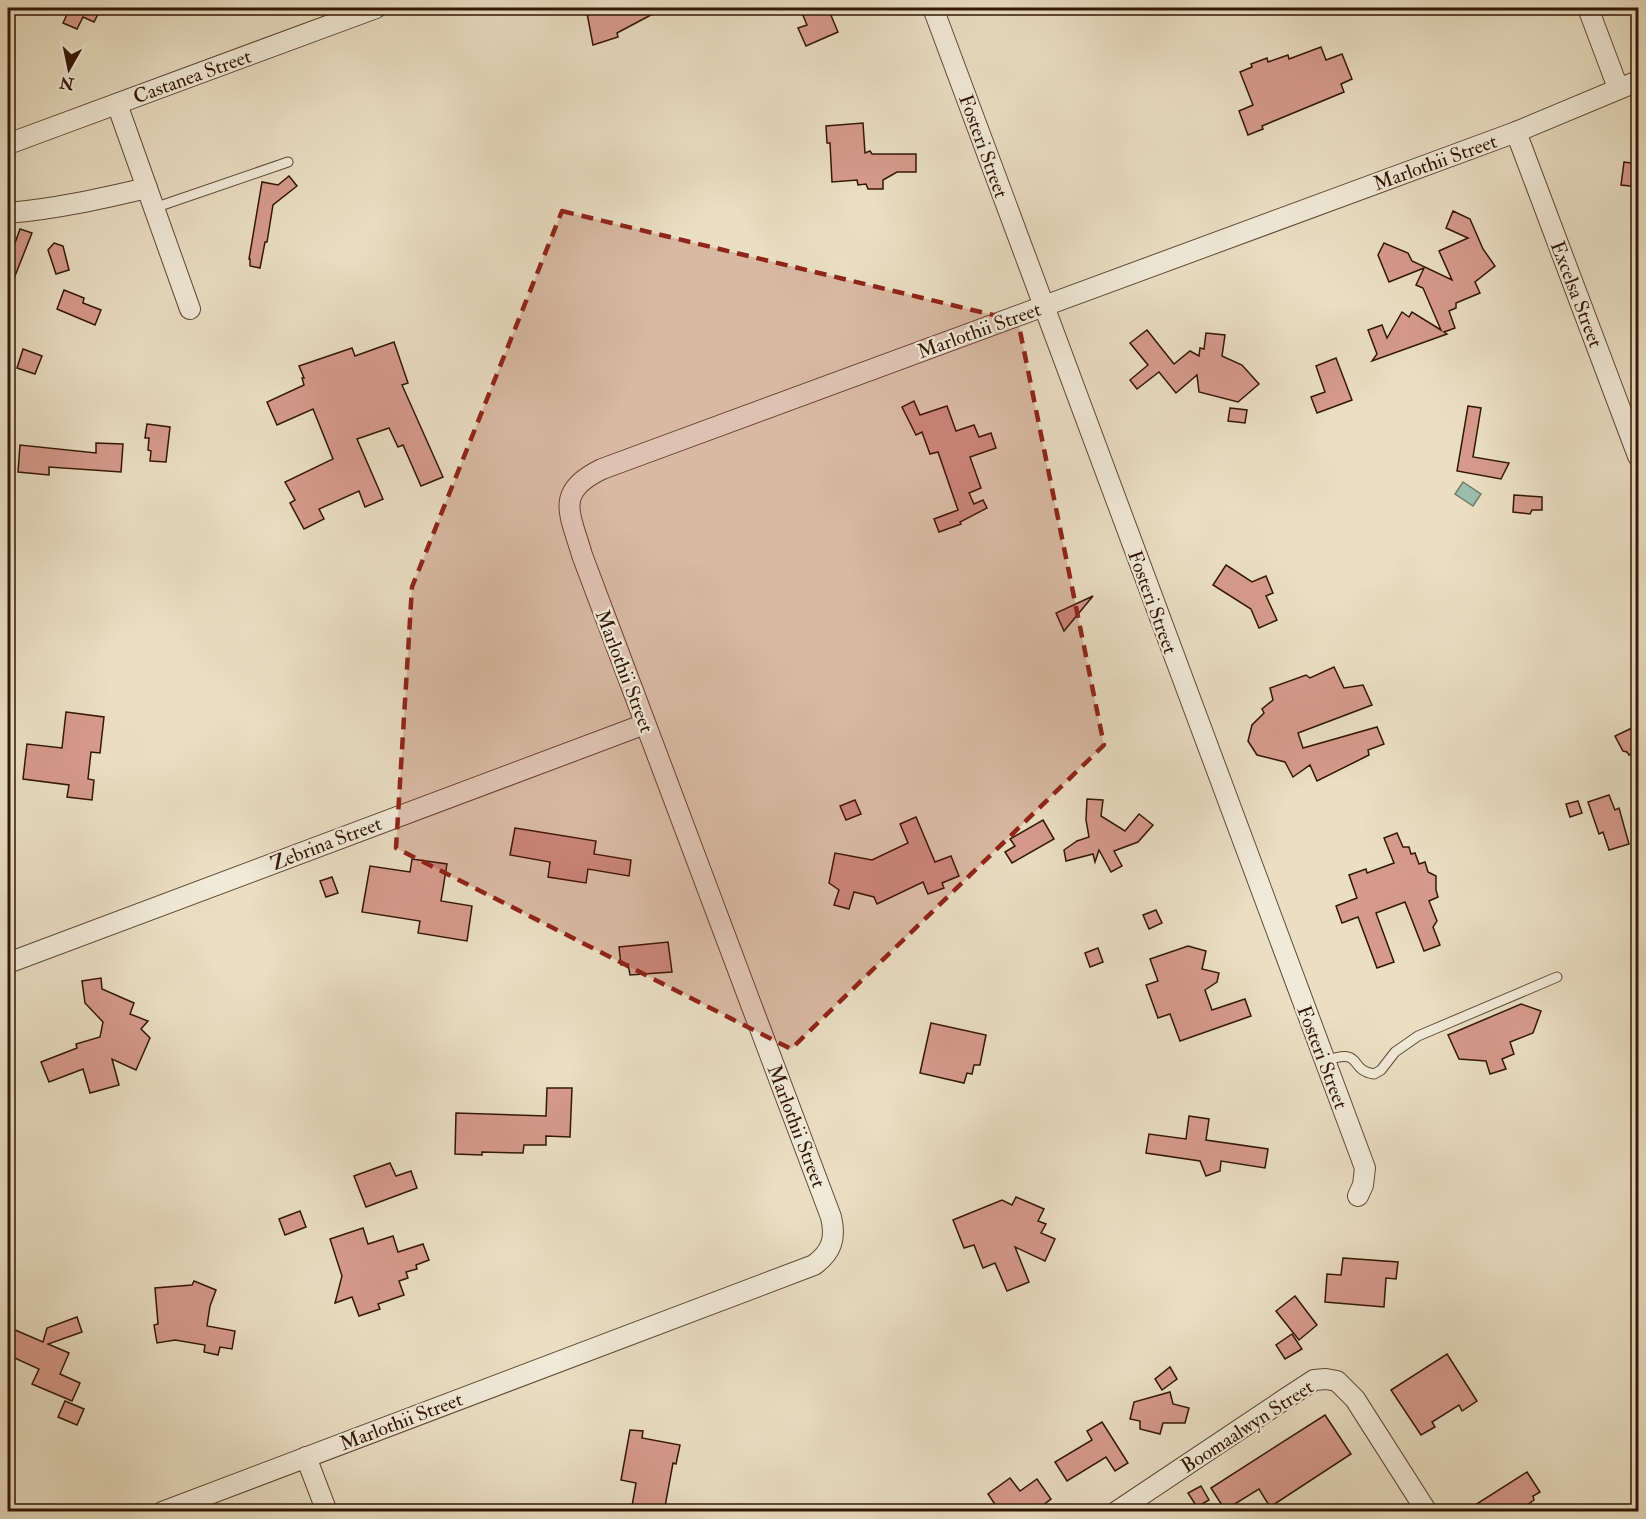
<svg xmlns="http://www.w3.org/2000/svg" width="1646" height="1519" viewBox="0 0 1646 1519" font-family="'IM FELL Double Pica',serif">
	<style>
		.water { fill: #9abdad; stroke: #707b6a; stroke-width: 1.5 }
		.building { fill: #d69b8c; stroke: #321705; stroke-width: 1.5 }
		.lines { fill: none; stroke-linecap: round; stroke-linejoin: round }
		.lane-casing { stroke: #604934; stroke-width: 11 }
		.street-casing { stroke: #604934; stroke-width: 22 }
		.lane { stroke: #f1ead8; stroke-width: 9 }
		.street { stroke: #f1ead8; stroke-width: 20 }
		.marked { fill: #8f2418; fill-opacity: 0.2; stroke: #8f2418; stroke-width: 4.5; stroke-dasharray: 12 8; stroke-linejoin: round }
		.labels { text-anchor: middle; stroke-width: 4.5; stroke-linejoin: round; paint-order: stroke }
		.street-label { font-size: 20px; fill: #321705; stroke: #f1ead8 }
	</style>
	<rect width="100%" height="100%" fill="#eadfc3"/>
	<filter id="stains"><feTurbulence type="fractalNoise" baseFrequency=".00333" numOctaves="4"/><feColorMatrix values="0 0 0 0 .2 0 0 0 0 .09 0 0 0 0 .02 0 0 0 .5 -.17"/></filter>
	<radialGradient id="worn" r=".72"><stop offset=".6" stop-color="#630" stop-opacity="0"/><stop offset="1" stop-color="#630" stop-opacity=".3"/></radialGradient>
	<path class="water" d="M 1463,482 L 1481,494 L 1473,506 L 1455,494 Z"/>
	<g class="building">
		<path d="M 65,8 L 101,8 L 94,22 L 83,17 L 77,29 L 63,23 L 69,10 Z"/>
		<path d="M 586,8 L 664,8 L 617,33 L 618,37 L 593,45 Z"/>
		<path d="M 816,8 L 828,8 L 838,32 L 806,46 L 798,28 L 807,25 L 802,13 Z"/>
		<path d="M 1321,47 L 1326,60 L 1342,54 L 1352,79 L 1341,84 L 1344,92 L 1262,126 L 1263,129 L 1248,135 L 1239,111 L 1253,105 L 1240,72 L 1252,67 L 1251,64 L 1267,58 L 1268,62 L 1288,55 L 1289,59 Z"/>
		<path d="M 863,123 L 865,153 L 870,151 L 872,154 L 916,154 L 916,172 L 897,172 L 883,180 L 883,189 L 868,189 L 866,184 L 858,185 L 857,180 L 832,182 L 830,143 L 827,143 L 826,126 Z"/>
		<path d="M 1624,162 L 1638,164 L 1638,187 L 1621,185 Z"/>
		<path d="M 289,176 L 297,186 L 273,205 L 267,242 L 265,242 L 260,268 L 250,266 L 250,259 L 249,259 L 262,182 L 278,185 Z"/>
		<path d="M 1453,211 L 1470,219 L 1483,249 L 1495,266 L 1475,282 L 1480,293 L 1456,303 L 1456,308 L 1449,311 L 1455,328 L 1444,332 L 1447,334 L 1372,361 L 1377,354 L 1368,330 L 1382,325 L 1387,338 L 1402,312 L 1409,317 L 1412,312 L 1441,330 L 1423,288 L 1416,285 L 1424,268 L 1389,282 L 1378,255 L 1384,243 L 1408,253 L 1412,261 L 1452,280 L 1439,251 L 1468,238 L 1446,228 Z"/>
		<path d="M 20,229 L 32,233 L 9,291 L 8,291 L 8,255 L 12,242 L 15,243 Z"/>
		<path d="M 54,243 L 63,246 L 69,270 L 56,274 L 48,250 Z"/>
		<path d="M 64,290 L 84,298 L 83,303 L 101,310 L 95,325 L 57,309 Z"/>
		<path d="M 1147,330 L 1174,364 L 1190,351 L 1199,356 L 1200,348 L 1204,349 L 1206,333 L 1225,335 L 1222,356 L 1242,365 L 1259,384 L 1238,402 L 1199,392 L 1197,375 L 1176,393 L 1159,372 L 1137,389 L 1130,380 L 1148,365 L 1130,343 Z"/>
		<path d="M 394,342 L 408,383 L 402,385 L 443,477 L 421,486 L 403,445 L 398,447 L 389,428 L 357,439 L 383,499 L 365,507 L 359,491 L 319,509 L 324,519 L 304,529 L 290,503 L 295,500 L 285,482 L 333,459 L 313,409 L 277,425 L 267,402 L 304,385 L 302,378 L 304,378 L 299,366 L 352,348 L 355,356 Z"/>
		<path d="M 23,349 L 42,356 L 35,374 L 17,368 Z"/>
		<path d="M 1336,358 L 1352,400 L 1317,413 L 1311,397 L 1325,392 L 1316,366 Z"/>
		<path d="M 914,401 L 920,415 L 947,406 L 956,431 L 974,425 L 979,437 L 991,433 L 996,448 L 970,457 L 981,488 L 969,493 L 974,504 L 983,500 L 987,508 L 960,522 L 961,524 L 939,532 L 934,519 L 958,510 L 938,452 L 930,454 L 922,432 L 916,435 L 902,407 Z"/>
		<path d="M 1468,406 L 1481,408 L 1473,457 L 1509,463 L 1501,479 L 1457,471 Z"/>
		<path d="M 1230,408 L 1247,410 L 1245,423 L 1228,421 Z"/>
		<path d="M 147,424 L 170,427 L 166,462 L 150,461 L 151,451 L 148,450 L 149,438 L 145,438 Z"/>
		<path d="M 96,443 L 123,444 L 121,472 L 49,467 L 49,475 L 18,472 L 20,445 L 96,453 Z"/>
		<path d="M 1514,495 L 1542,497 L 1542,510 L 1532,510 L 1530,514 L 1513,512 Z"/>
		<path d="M 1226,565 L 1252,582 L 1266,576 L 1273,593 L 1266,596 L 1277,620 L 1259,628 L 1251,609 L 1213,585 Z"/>
		<path d="M 1093,596 L 1064,631 L 1056,613 Z"/>
		<path d="M 1334,667 L 1344,688 L 1363,685 L 1372,705 L 1298,733 L 1303,748 L 1377,727 L 1384,744 L 1368,750 L 1369,755 L 1317,781 L 1310,765 L 1293,777 L 1285,762 L 1257,755 L 1248,741 L 1252,725 L 1264,713 L 1262,709 L 1273,700 L 1270,688 L 1306,675 L 1310,678 Z"/>
		<path d="M 66,712 L 104,717 L 100,753 L 91,752 L 88,779 L 94,780 L 92,800 L 67,797 L 69,785 L 23,779 L 27,744 L 62,748 Z"/>
		<path d="M 1632,728 L 1638,733 L 1638,751 L 1629,755 L 1627,752 L 1623,751 L 1615,736 Z"/>
		<path d="M 1609,795 L 1615,810 L 1619,808 L 1629,844 L 1609,850 L 1603,832 L 1599,834 L 1588,802 Z"/>
		<path d="M 1087,799 L 1103,800 L 1101,816 L 1125,831 L 1139,814 L 1153,825 L 1138,842 L 1114,851 L 1122,866 L 1111,872 L 1099,850 L 1095,862 L 1093,854 L 1066,861 L 1064,850 L 1077,841 L 1089,837 L 1086,820 Z"/>
		<path d="M 855,800 L 861,814 L 846,820 L 840,806 Z"/>
		<path d="M 1578,801 L 1582,813 L 1570,817 L 1566,804 Z"/>
		<path d="M 916,817 L 935,862 L 951,856 L 959,876 L 942,883 L 944,888 L 928,894 L 923,882 L 877,904 L 874,897 L 854,892 L 849,909 L 834,905 L 839,890 L 829,883 L 835,853 L 872,860 L 908,843 L 900,824 Z"/>
		<path d="M 1043,820 L 1054,839 L 1012,863 L 1005,852 L 1015,846 L 1010,839 Z"/>
		<path d="M 515,828 L 596,841 L 594,854 L 631,860 L 629,876 L 588,869 L 586,883 L 548,877 L 550,862 L 510,855 Z"/>
		<path d="M 1397,833 L 1403,847 L 1409,847 L 1411,854 L 1415,853 L 1419,864 L 1425,862 L 1428,872 L 1436,876 L 1436,890 L 1438,897 L 1429,901 L 1437,921 L 1433,927 L 1440,945 L 1424,951 L 1405,902 L 1376,913 L 1394,962 L 1377,968 L 1358,917 L 1342,923 L 1336,906 L 1357,898 L 1349,875 L 1366,869 L 1367,873 L 1394,863 L 1384,838 Z"/>
		<path d="M 412,859 L 447,864 L 441,901 L 472,906 L 467,941 L 418,933 L 420,921 L 362,912 L 370,866 L 410,872 Z"/>
		<path d="M 332,877 L 338,893 L 326,897 L 320,881 Z"/>
		<path d="M 1156,910 L 1162,923 L 1149,929 L 1143,915 Z"/>
		<path d="M 668,942 L 672,972 L 630,975 L 628,964 L 621,965 L 619,947 Z"/>
		<path d="M 1188,946 L 1206,951 L 1202,969 L 1219,973 L 1217,982 L 1205,990 L 1212,1010 L 1245,999 L 1251,1016 L 1180,1041 L 1170,1014 L 1158,1018 L 1146,985 L 1158,981 L 1150,959 Z"/>
		<path d="M 1098,948 L 1103,962 L 1090,967 L 1085,953 Z"/>
		<path d="M 101,978 L 102,989 L 134,1003 L 130,1014 L 148,1021 L 141,1029 L 150,1038 L 136,1070 L 112,1059 L 119,1085 L 90,1093 L 83,1069 L 49,1082 L 41,1062 L 77,1048 L 76,1044 L 100,1037 L 103,1022 L 85,1003 L 82,981 Z"/>
		<path d="M 1521,1004 L 1541,1011 L 1533,1033 L 1510,1042 L 1514,1054 L 1502,1059 L 1506,1069 L 1490,1074 L 1486,1061 L 1459,1059 L 1448,1035 Z"/>
		<path d="M 931,1023 L 986,1035 L 980,1065 L 974,1065 L 972,1074 L 967,1073 L 964,1083 L 920,1073 Z"/>
		<path d="M 547,1088 L 572,1088 L 570,1137 L 546,1136 L 546,1145 L 524,1145 L 523,1153 L 482,1152 L 482,1155 L 455,1154 L 456,1113 L 546,1116 Z"/>
		<path d="M 1189,1116 L 1209,1119 L 1206,1140 L 1268,1149 L 1265,1168 L 1221,1161 L 1220,1171 L 1206,1176 L 1200,1161 L 1146,1153 L 1149,1134 L 1186,1139 Z"/>
		<path d="M 390,1163 L 396,1176 L 411,1171 L 417,1188 L 366,1207 L 354,1176 Z"/>
		<path d="M 1016,1197 L 1044,1209 L 1038,1221 L 1046,1224 L 1041,1233 L 1055,1239 L 1045,1261 L 1015,1247 L 1029,1282 L 1007,1291 L 995,1263 L 983,1268 L 974,1245 L 964,1248 L 953,1220 L 1002,1200 L 1012,1205 Z"/>
		<path d="M 300,1211 L 306,1227 L 285,1235 L 279,1219 Z"/>
		<path d="M 363,1228 L 368,1244 L 393,1236 L 398,1252 L 423,1244 L 429,1260 L 416,1265 L 417,1269 L 406,1272 L 408,1278 L 399,1281 L 404,1295 L 378,1304 L 380,1309 L 359,1316 L 352,1297 L 335,1303 L 342,1276 L 330,1239 Z"/>
		<path d="M 1343,1258 L 1398,1262 L 1396,1279 L 1386,1278 L 1384,1307 L 1325,1302 L 1327,1274 L 1341,1275 Z"/>
		<path d="M 194,1281 L 216,1290 L 210,1306 L 207,1326 L 235,1331 L 232,1349 L 220,1347 L 218,1355 L 204,1352 L 205,1345 L 175,1340 L 157,1343 L 154,1325 L 158,1324 L 155,1288 L 192,1285 Z"/>
		<path d="M 1295,1296 L 1317,1325 L 1299,1340 L 1276,1311 Z"/>
		<path d="M 77,1317 L 82,1332 L 48,1344 L 69,1353 L 60,1374 L 80,1383 L 72,1401 L 32,1384 L 39,1369 L 8,1355 L 8,1327 L 43,1342 L 47,1328 Z"/>
		<path d="M 1292,1334 L 1302,1349 L 1285,1359 L 1276,1345 Z"/>
		<path d="M 1447,1354 L 1477,1401 L 1462,1411 L 1459,1405 L 1432,1422 L 1435,1427 L 1421,1435 L 1391,1390 Z"/>
		<path d="M 1170,1367 L 1177,1379 L 1162,1390 L 1155,1379 Z"/>
		<path d="M 1170,1392 L 1173,1404 L 1189,1408 L 1185,1423 L 1163,1423 L 1160,1434 L 1140,1429 L 1140,1421 L 1130,1419 L 1134,1402 Z"/>
		<path d="M 65,1401 L 84,1409 L 77,1425 L 58,1417 Z"/>
		<path d="M 1325,1415 L 1351,1454 L 1270,1507 L 1259,1489 L 1225,1510 L 1211,1488 Z"/>
		<path d="M 1102,1422 L 1128,1463 L 1115,1471 L 1106,1457 L 1067,1481 L 1055,1462 L 1092,1440 L 1087,1431 Z"/>
		<path d="M 630,1430 L 643,1431 L 642,1438 L 680,1445 L 676,1464 L 673,1463 L 664,1512 L 631,1512 L 636,1483 L 621,1480 Z"/>
		<path d="M 1527,1472 L 1540,1492 L 1533,1496 L 1534,1500 L 1517,1512 L 1464,1512 Z"/>
		<path d="M 1010,1478 L 1020,1491 L 1037,1479 L 1051,1499 L 1034,1512 L 1000,1512 L 988,1494 Z"/>
		<path d="M 1201,1486 L 1209,1500 L 1197,1507 L 1188,1493 Z"/>
	</g>
	<g class="lines">
		<g class="lane-casing">
			<g id="lane">
				<path d="M 154,208 L 288,162"/>
				<path d="M 1325,1061 C 1365,1047 1347,1070 1374,1074 L 1381,1070 L 1395,1052 L 1418,1036 L 1557,977"/>
			</g>
		</g>
		<g class="street-casing">
			<g id="street">
				<path d="M 933,8 L 1365,1168 L 1363,1185 L 1358,1196"/>
				<path d="M 1588,8 L 1618,88"/>
				<path d="M 117,104 L 190,309"/>
				<path d="M 1516,132 L 1638,456"/>
				<path d="M 8,144 L 376,8"/>
				<path d="M 8,213 C 55,209 100,199 147,188"/>
				<path d="M 8,963 L 645,724"/>
				<path d="M 306,1457 L 327,1512"/>
				<path d="M 162,1512 L 814,1265 C 832,1252 836,1238 831,1217 L 582,555 C 570,513 554,492 602,469 L 1516,132 L 1638,81"/>
				<path d="M 1116,1512 L 1288,1397 L 1314,1380 L 1326,1379 L 1337,1381 L 1355,1399 L 1427,1512"/>
			</g>
		</g>
		<use href="#lane" class="lane"/>
		<use href="#street" class="street"/>
	</g>
	<path class="marked" d="M 562,211 L 1018,321 L 1104,745 L 791,1049 L 396,848 L 412,587 Z"/>
	<g class="labels">
		<g class="street-label">
			<text transform="translate(192 76) rotate(-20)" y="7">Castanea Street</text>
			<text transform="translate(984 146) rotate(70)" y="7">Fosteri Street</text>
			<text transform="translate(1435 162) rotate(-20)" y="7">Marlothii Street</text>
			<text transform="translate(1577 294) rotate(69)" y="7">Excelsa Street</text>
			<text transform="translate(979 330) rotate(-20)" y="7">Marlothii Street</text>
			<text transform="translate(1153 602) rotate(70)" y="7">Fosteri Street</text>
			<text transform="translate(625 671) rotate(69)" y="7">Marlothii Street</text>
			<text transform="translate(326 843) rotate(-21)" y="7">Zebrina Street</text>
			<text transform="translate(1323 1057) rotate(69)" y="7">Fosteri Street</text>
			<text transform="translate(797 1126) rotate(69)" y="7">Marlothii Street</text>
			<text transform="translate(401 1421) rotate(-21)" y="7">Marlothii Street</text>
			<text transform="translate(1247 1426) rotate(-33)" y="7">Boomaalwyn Street</text>
		</g>
	</g>
	<rect width="1646" height="1519" fill="none" stroke="#eadfc3" stroke-width="30"/>
	<rect x="9" y="9" width="1628" height="1501" fill="none" stroke="#321705" stroke-width="3"/>
	<rect x="15" y="15" width="1616" height="1489" fill="none" stroke="#321705" stroke-width="1.5"/>
	<g transform="translate(69 69) rotate(189)" stroke="#f1ead8" stroke-width="4.5" paint-order="stroke">
	<path d="M0-4.5L10 22L0 15L-10 22Z" fill="#321705"/>
	<text y="-9" font-size="16" font-weight="bold" text-anchor="middle" fill="#321705">N</text>
	</g>
	<rect width="100%" height="100%" filter="url(#stains)"/>
	<rect width="100%" height="100%" fill="url(#worn)"/>
</svg>
